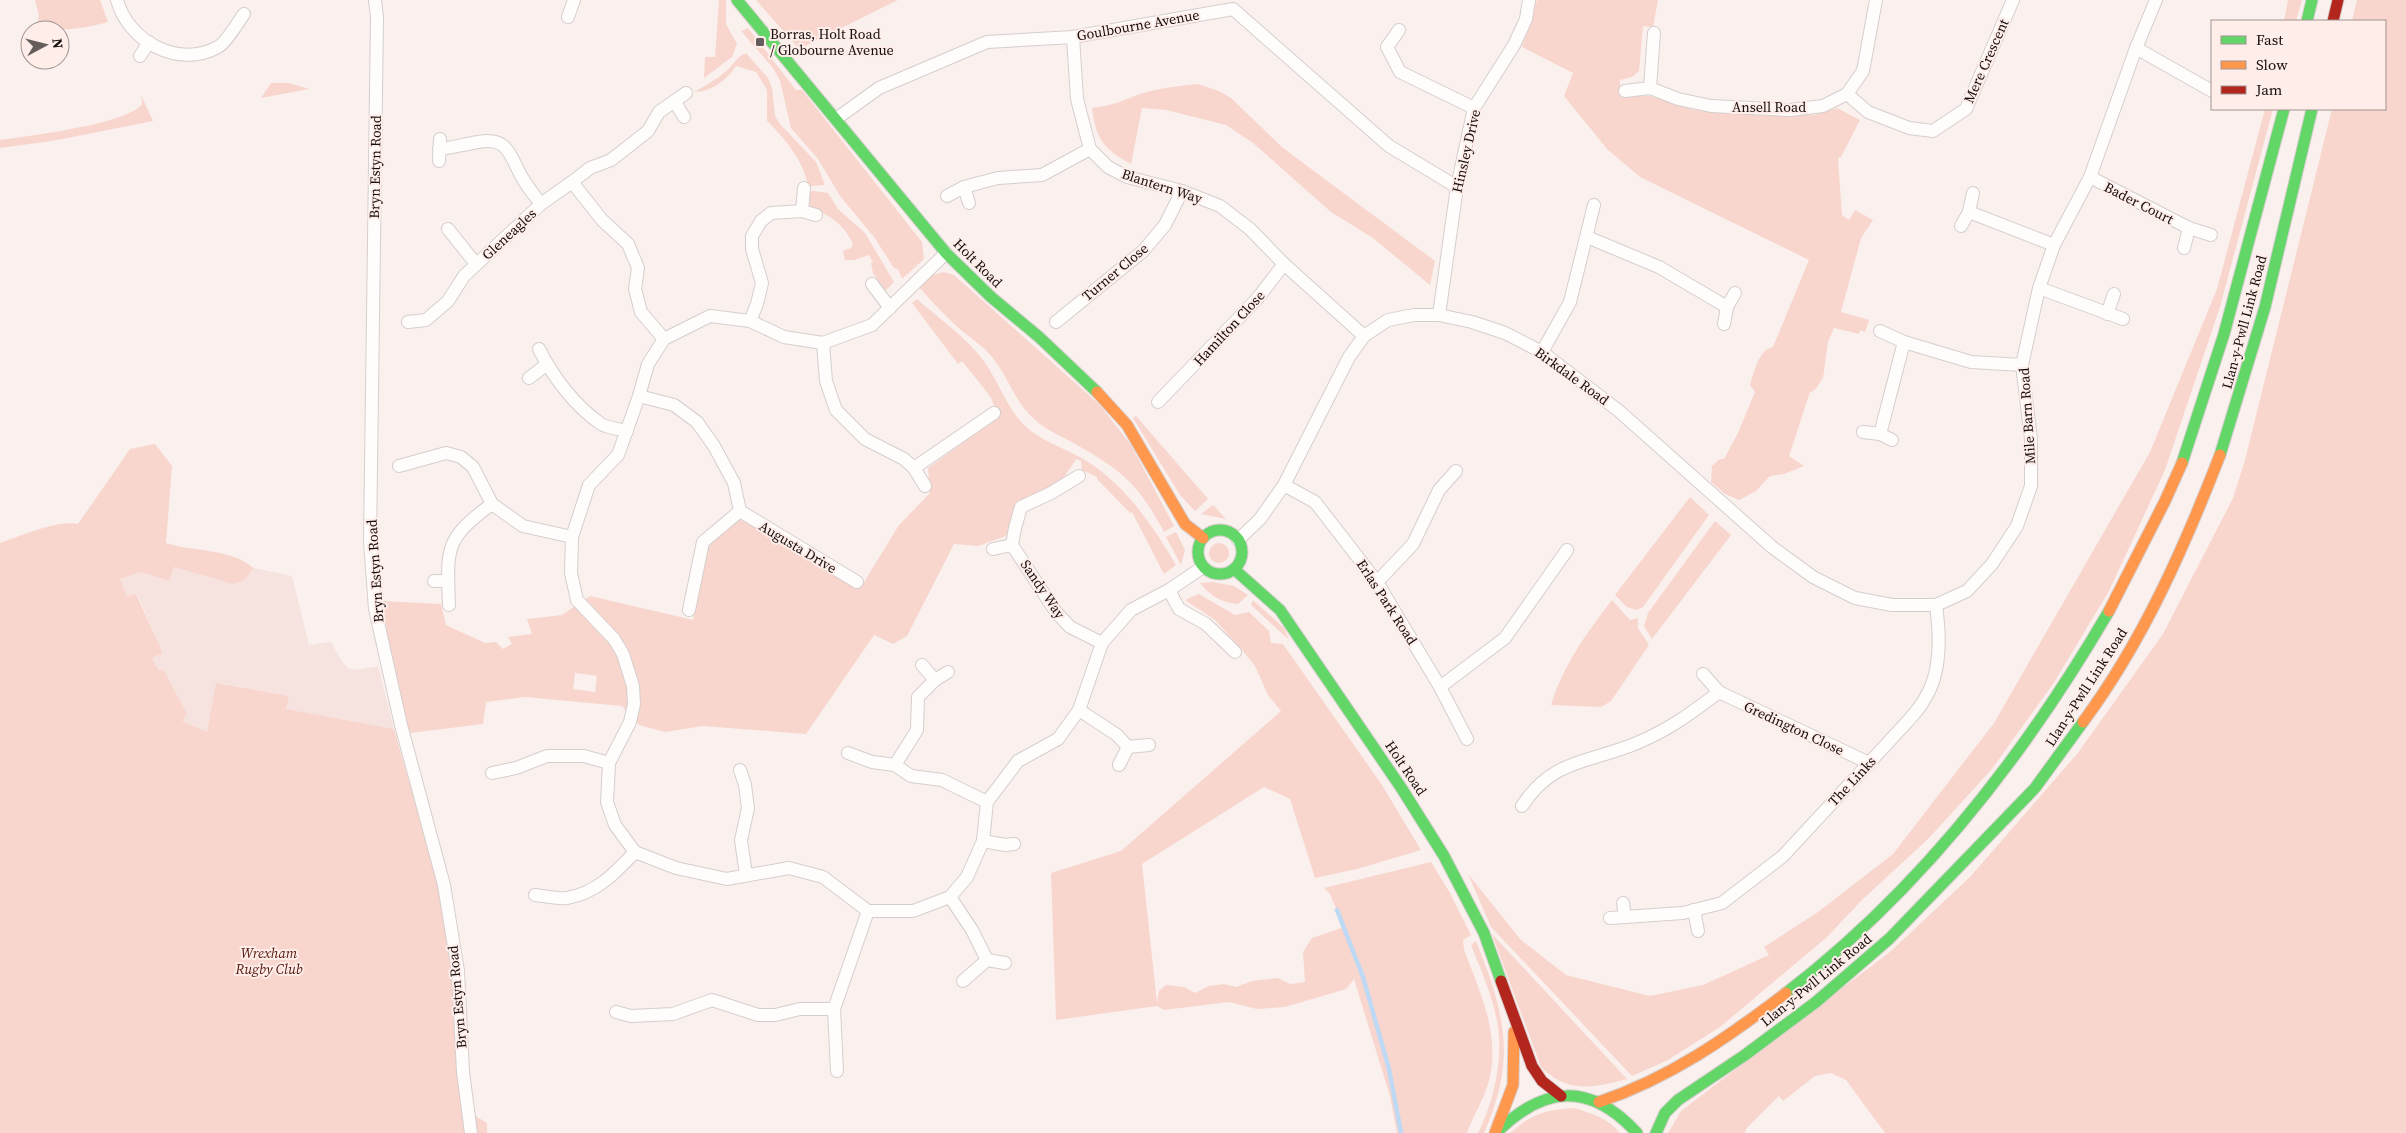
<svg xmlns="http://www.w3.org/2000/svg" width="2406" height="1133" viewBox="0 0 2406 1133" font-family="'Source Serif 4',serif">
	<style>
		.built { fill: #f6e3df }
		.green { fill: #f8d6ce; fill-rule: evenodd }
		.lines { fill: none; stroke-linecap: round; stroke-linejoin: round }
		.stream { stroke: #bed9f4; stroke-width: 4.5 }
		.street-casing { stroke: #d6cecd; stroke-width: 14 }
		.fast-casing { stroke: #d6cecd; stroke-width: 13 }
		.slow-casing { stroke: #d6cecd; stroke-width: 13 }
		.jam-casing { stroke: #d6cecd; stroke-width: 13 }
		.street { stroke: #fefdfc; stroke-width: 12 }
		.fast { stroke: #63d668; stroke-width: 11 }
		.slow { stroke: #ff974d; stroke-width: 11 }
		.jam { stroke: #b3261e; stroke-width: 11 }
		.poi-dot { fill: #645d5c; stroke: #ffede9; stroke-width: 2 }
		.labels { text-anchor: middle; stroke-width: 4; stroke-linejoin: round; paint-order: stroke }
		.street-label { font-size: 14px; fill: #140e0d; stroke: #ffede9 }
		.poi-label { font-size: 14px; fill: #140e0d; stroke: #ffede9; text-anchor: start }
		.park-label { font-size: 14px; font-style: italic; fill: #541509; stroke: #ffede9 }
	</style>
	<rect width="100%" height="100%" fill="#faf0ee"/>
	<path class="built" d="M 182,548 L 225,562 L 292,576 L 309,645 L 331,642 L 341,660 L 348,668 L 355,670 L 378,666 L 394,729 L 285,709 L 289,696 L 217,683 L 207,732 L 181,721 L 163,669 L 159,671 L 152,658 L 163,653 L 137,594 L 127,596 L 120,579 L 141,572 L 169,581 Z"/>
	<g class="green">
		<path d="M 35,0 L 100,0 L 108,22 C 85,28 59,33 36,27 L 39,16 Z"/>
		<path d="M 719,0 L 726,0 L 726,24 L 737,44 L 732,57 L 704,78 L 705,57 L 715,57 Z"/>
		<path d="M 756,0 L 898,0 L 799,49 Z"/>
		<path d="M 1537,0 L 1658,0 L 1653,27 L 1643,26 L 1639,71 L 1632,77 L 1620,80 L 1620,96 L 1651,96 L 1694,110 L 1728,113 L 1814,115 L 1837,108 L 1860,120 L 1841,157 L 1838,158 L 1842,215 L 1849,220 L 1855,210 L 1873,220 L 1861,238 L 1841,312 L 1869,320 L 1865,332 L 1860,330 L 1859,334 L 1834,328 L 1828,342 L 1823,378 L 1814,391 L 1810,392 L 1789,456 L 1804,466 L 1784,474 L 1770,476 L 1756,491 L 1739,500 L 1725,494 L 1711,482 L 1712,466 L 1720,459 L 1724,459 L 1738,433 L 1755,392 L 1750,385 C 1754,373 1758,350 1773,347 L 1809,260 L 1640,177 L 1607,149 L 1564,96 L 1573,73 L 1522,47 Z"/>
		<path d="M 2288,0 L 2302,0 L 2296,21 L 2284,21 Z"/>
		<path d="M 2357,0 L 2406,0 L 2406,1133 L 1885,1133 L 1846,1080 L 1831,1073 L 1815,1076 L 1783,1101 L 1779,1096 L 1746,1129 L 1745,1133 L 1668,1133 L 1681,1111 L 1891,951 L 1970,877 L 2077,754 L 2163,634 L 2233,498 L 2245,460 L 2332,109 L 2385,109 L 2385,21 L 2352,21 Z"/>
		<path d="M 748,28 L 796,90 L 802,90 L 922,242 L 924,259 L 902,279 L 898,269 L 894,268 L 874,237 L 840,196 L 818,159 L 791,128 L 780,81 L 773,68 L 741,31 Z"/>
		<path d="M 746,53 L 768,78 L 772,88 L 775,116 L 780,124 L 816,162 L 825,185 L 808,186 C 805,163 784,137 767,121 L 767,90 L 756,72 L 736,66 C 727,80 711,92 694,92 C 705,86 716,80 725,72 C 733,66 737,56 746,53 Z"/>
		<path d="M 271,83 L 289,83 L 309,89 L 261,98 Z"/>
		<path d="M 1198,84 L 1219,91 L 1231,98 L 1283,148 L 1435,261 L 1430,285 L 1373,238 L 1331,212 L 1253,143 L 1226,125 L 1166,110 L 1142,108 L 1131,164 C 1104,149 1096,140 1092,108 C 1111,106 1122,101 1140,94 C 1159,88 1178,86 1198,84 Z"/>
		<path d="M 141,95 L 153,121 L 52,141 L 0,148 L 0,140 C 28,136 128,124 142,104 Z"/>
		<path d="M 2265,109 L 2273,109 L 2220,307 L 2165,470 L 2109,591 L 2055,681 L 1992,769 L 1928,839 L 1863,899 L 1826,938 L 1720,1027 L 1668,1060 L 1632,1076 L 1491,927 L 1468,874 L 1521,940 L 1566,975 L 1650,996 L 1703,985 L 1769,955 L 1764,947 L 1818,912 L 1893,854 L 1994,723 L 2150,452 L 2217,289 Z"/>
		<path d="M 814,191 L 828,193 L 838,209 L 865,233 L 894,282 L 885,291 L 873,273 L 871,263 L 873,262 L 869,255 L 855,260 L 845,260 L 843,251 L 851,248 L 853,244 C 843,222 830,217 810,206 L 807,192 Z"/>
		<path d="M 944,272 L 954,275 L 1100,405 L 1131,445 L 1174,526 L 1164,532 C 1139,485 1123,471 1077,445 C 1063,437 1048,431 1035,420 C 1015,402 1010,381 995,361 C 986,348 973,340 961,330 C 946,317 932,302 919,287 L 929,276 Z"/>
		<path d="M 917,299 C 936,316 964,336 979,355 C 999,378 1006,412 1031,431 C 1048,444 1070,450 1088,462 C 1127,487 1153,526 1176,565 L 1164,574 L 1132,512 L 1130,513 L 1097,479 L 1097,477 L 1082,470 L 1081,461 L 1076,459 L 1063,479 L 1014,512 L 1006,536 L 978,546 L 954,544 L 907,636 L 893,644 L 874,635 L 806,734 L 703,726 L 665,732 L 639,725 L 622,706 L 525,697 L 486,702 L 483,724 L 410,733 L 394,674 L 382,601 L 441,604 L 446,625 L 485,643 L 496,642 L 503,649 L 512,644 L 508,637 L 532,634 L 527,619 L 562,615 L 590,596 L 693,620 L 708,548 L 723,529 L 739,519 L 861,587 L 899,525 L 930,493 L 928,468 L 999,417 L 1000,410 L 995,407 L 990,396 L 962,361 L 958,364 L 912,303 ZM 575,673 L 597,676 L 595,692 L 573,689 Z"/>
		<path d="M 1136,416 L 1208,499 L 1195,511 L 1180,495 L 1133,418 Z"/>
		<path d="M 155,444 L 172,466 L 166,543 C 193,552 232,548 253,568 L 246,579 L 234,584 L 174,567 L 169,581 L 141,572 L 120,579 L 127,596 L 136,594 L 163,653 L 152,658 L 159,671 L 163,669 L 187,714 L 182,721 L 207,732 L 216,683 L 289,696 L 286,709 L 394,729 L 409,782 L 417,782 L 444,885 L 471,1133 L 0,1133 L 0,543 C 21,536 57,520 78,524 L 130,449 Z"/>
		<path d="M 1690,497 L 1709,515 L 1643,607 L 1636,610 L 1627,607 L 1615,595 Z"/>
		<path d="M 1213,505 L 1226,519 L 1201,514 Z"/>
		<path d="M 1715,521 L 1731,535 L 1652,639 L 1644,626 L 1648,613 Z"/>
		<path d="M 1176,532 L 1185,550 L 1181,565 L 1166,537 Z"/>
		<circle cx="1219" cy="553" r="10"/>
		<path d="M 1213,582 L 1234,586 L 1248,595 L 1238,604 C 1221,603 1210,595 1200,583 Z"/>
		<path d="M 1199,594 L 1235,615 L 1249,612 L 1269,631 L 1271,643 L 1283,644 L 1382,785 L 1421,850 L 1357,869 L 1315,878 L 1290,799 L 1264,787 L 1142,864 L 1157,1003 L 1159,991 L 1166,985 L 1184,987 L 1195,993 L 1209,986 L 1224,984 L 1236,987 L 1252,981 L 1278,978 L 1290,984 L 1305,982 L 1303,952 L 1312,938 L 1344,927 L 1330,894 L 1324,888 L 1431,862 L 1450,893 L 1471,935 L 1463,940 L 1464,950 C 1480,992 1502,1037 1488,1084 C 1483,1101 1473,1116 1467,1133 L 1397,1133 L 1390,1096 L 1354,979 L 1346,989 L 1285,1007 L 1257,1009 L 1229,1002 L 1164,1010 L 1157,1006 L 1056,1020 L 1051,873 L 1121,851 L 1281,711 L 1268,695 L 1255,666 L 1242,650 L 1215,620 L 1185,600 Z"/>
		<path d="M 1253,600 L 1284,628 L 1289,640 L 1251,605 Z"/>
		<path d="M 1612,600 L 1630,620 L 1638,618 L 1638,628 L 1649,645 L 1611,701 L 1601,707 L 1551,705 C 1564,664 1586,634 1612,600 Z"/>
		<path d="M 1492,934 L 1627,1079 C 1593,1088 1568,1094 1541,1067 Z"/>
		<path d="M 1476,941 C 1505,1013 1517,1059 1484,1133 L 1478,1133 C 1494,1101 1504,1057 1497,1021 C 1492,995 1481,970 1471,945 Z"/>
		<path d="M 1574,1108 C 1591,1113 1608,1118 1620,1133 L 1510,1133 C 1532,1114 1544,1110 1574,1108 Z"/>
		<path d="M 472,1114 L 487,1123 L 487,1133 L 474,1133 Z"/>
	</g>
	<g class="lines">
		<path class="stream" d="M 1337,910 L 1363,977 L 1389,1069 L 1401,1133"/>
		<g class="street-casing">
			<g id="street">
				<path d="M 117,0 C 128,41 178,69 218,47 C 226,43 238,22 244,14"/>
				<path d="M 375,0 L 377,17 L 370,541 L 375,609 L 401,725 L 444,885 L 458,971 L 463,1072 L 471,1133"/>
				<path d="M 568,17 L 574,0"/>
				<path d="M 1399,30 L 1387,47 L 1400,72 L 1474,108"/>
				<path d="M 1073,37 L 1077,99 L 1090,149 L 1108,167 L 1127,177 L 1182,191 L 1220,206 L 1250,229 L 1284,264 L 1364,336"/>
				<path d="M 2136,48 L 2212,91"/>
				<path d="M 140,56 L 149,42"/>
				<path d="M 1650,88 L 1654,33"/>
				<path d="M 1625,91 L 1650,88 L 1678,99 L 1711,106 L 1790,110 L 1823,106 L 1847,94 L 1863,71 L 1876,0"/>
				<path d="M 1847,94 L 1868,112 L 1909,128 L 1933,131 L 1966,109 L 2013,0"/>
				<path d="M 675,102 L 684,117"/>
				<path d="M 836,119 L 879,88 L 987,42 L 1073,37 L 1233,9 L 1389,146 L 1457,187"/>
				<path d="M 439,149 C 453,148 465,144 478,142 C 510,136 510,158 523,179 C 528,188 535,196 541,204 L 572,182 L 602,220 L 628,244 L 638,268 L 635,289 L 641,312 L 664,339"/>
				<path d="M 439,161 L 440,139"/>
				<path d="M 2090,177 L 2189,228 L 2211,235"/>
				<path d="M 572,182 L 590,168 L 611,160 L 648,131 L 659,112 L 686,93"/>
				<path d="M 964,187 L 969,203"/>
				<path d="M 947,196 L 964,187 L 998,178 L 1042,175 L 1090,149"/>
				<path d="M 802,211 L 816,215"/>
				<path d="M 1969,212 L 2054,245"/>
				<path d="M 1961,226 L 1969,212 L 1973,193"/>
				<path d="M 448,229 L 476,264"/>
				<path d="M 1587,237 L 1659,267 L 1727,307"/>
				<path d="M 2184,248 L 2189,228"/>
				<path d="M 946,253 L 872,325 L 823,343 L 784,337 L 750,321 L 710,316 L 664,339 L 648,364 L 639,396 L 618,455 L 589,485 L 572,537 L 571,573 L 577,600 L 614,639 L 623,654 L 633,686 L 634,704 L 630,722 L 609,763 L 607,802 L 615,825 L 635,852 L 676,868 L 727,879 L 789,868 L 823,877 L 868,911 L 913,911 L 950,897 L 967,877 L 983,841 L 987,802 L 1018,761 L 1058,739 L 1079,710 L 1102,643 L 1131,610 L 1169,590 L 1203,567"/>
				<path d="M 872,284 L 890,308"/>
				<path d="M 2039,288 L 2123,319"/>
				<path d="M 2107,314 L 2114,294"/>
				<path d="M 1439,315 L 1457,187 L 1474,108 L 1514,45 L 1526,19 L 1529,0"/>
				<path d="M 750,321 L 757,304 L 762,283 L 752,249 L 752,236 L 761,221 L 771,213 L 802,211 L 804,188"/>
				<path d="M 408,322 L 426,320 L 448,301 L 464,276 L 541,204"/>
				<path d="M 1056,322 L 1143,251 L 1165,225 L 1182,191"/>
				<path d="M 1724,324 L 1727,307 L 1735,293"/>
				<path d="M 1880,331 L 1904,342 L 1971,362 L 2022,365"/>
				<path d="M 823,343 L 826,381 L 836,410 L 865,439 L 904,459 L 914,468"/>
				<path d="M 539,349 C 553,377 575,406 601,424 C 608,428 619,429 627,431"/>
				<path d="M 1542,352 L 1570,302 L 1594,205"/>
				<path d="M 529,378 L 546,365"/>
				<path d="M 639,396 L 674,405 L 697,422 L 714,446 L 734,483 L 740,511 L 703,542 L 689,610"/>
				<path d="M 1158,402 L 1257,299 L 1284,264"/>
				<path d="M 1863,432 L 1880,434 L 1892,440"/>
				<path d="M 1880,434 L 1904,342"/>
				<path d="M 399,466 L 446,453 L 461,457 L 473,467 L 492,504 L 523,526 L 572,537"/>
				<path d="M 1079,476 L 1051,493 L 1021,507 L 1015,528 L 1012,545 L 1056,612 L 1070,627 L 1102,643"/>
				<path d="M 1284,485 L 1315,502 L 1377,582 L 1440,687 L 1467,739"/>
				<path d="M 925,486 L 914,468 L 994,413"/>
				<path d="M 740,511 L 857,582"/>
				<path d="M 1238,540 L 1260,519 L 1284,485 L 1349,357 L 1364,336 L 1388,320 L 1414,315 L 1439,315 L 1472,322 L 1505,333 L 1542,352 L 1619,411 L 1772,547 L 1813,577 L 1855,598 L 1892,605 L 1936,605 L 1967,591 L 1992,564 L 2017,526 L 2031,486 L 2031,439 L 2022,365 L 2039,288 L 2054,245 L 2090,177 L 2136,48 L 2156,0"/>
				<path d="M 993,549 L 1012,545"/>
				<path d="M 434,581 L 448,581"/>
				<path d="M 1377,582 L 1413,544 L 1439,490 L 1456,471"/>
				<path d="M 1169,590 L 1179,609 L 1206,624 L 1235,652"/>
				<path d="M 449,605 C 447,549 444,539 492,504"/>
				<path d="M 1703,674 L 1719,692"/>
				<path d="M 935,680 L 948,672"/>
				<path d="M 1440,687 L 1505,638 L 1567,550"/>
				<path d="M 1079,710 L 1117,735 L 1128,747 L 1149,745"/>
				<path d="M 848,753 L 872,762 L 895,765 L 911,776 L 942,780 L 987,802"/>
				<path d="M 895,765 L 917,730 L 918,697 L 935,680 L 922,665"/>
				<path d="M 1119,765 L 1128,747"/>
				<path d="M 740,770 L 745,785 L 748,808 L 741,840 L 746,875"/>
				<path d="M 492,773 L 516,768 L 547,756 L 584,756 L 609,763"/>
				<path d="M 1522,806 C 1553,758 1590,763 1637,743 C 1670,729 1690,714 1719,692 L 1869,763"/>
				<path d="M 983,841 L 1005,845 L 1014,844"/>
				<path d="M 535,895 C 545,896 558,899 567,898 C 597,893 616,872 635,852"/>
				<path d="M 950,897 L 972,930 L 987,960 L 963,981"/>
				<path d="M 1623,903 L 1625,917"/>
				<path d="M 1694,910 L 1698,931"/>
				<path d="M 1610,918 L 1683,913 L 1722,903 L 1783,856 L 1907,722 C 1913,715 1920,708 1924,700 C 1942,673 1940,635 1936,605"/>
				<path d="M 987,960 L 1005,963"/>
				<path d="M 616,1012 L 631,1016 L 673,1014 L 712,1000 L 758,1015 L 775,1015 L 800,1009 L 834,1009"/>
				<path d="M 837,1071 L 834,1009 L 868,911"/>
			</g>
		</g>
		<g class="fast-casing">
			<g id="fast">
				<path d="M 737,0 L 946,253 L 991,297 L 1039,337 L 1097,392"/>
				<path d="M 2307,21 L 2312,0"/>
				<path d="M 2220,455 L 2265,307 L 2312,109"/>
				<path d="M 2182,463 L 2224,334 L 2284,109"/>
				<circle cx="1220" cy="552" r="22"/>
				<path d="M 1234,569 L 1280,610 L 1402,789 L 1444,856 L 1484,933 L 1501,981"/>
				<path d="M 1786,993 C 1918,892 2025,755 2109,611"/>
				<path d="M 1496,1133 C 1544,1085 1590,1082 1637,1133"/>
				<path d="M 1656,1133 L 1665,1113 L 1678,1100 L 1745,1055 L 1816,1002 L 1889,939 L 2035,788 L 2083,722"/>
			</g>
		</g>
		<g class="slow-casing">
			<g id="slow">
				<path d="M 1097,392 L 1127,425 L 1185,524 L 1203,538"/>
				<path d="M 2109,611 L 2165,501 L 2182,463"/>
				<path d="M 2083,722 C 2143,641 2184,548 2220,455"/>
				<path d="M 1599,1102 C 1670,1078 1727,1038 1786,993"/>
				<path d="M 1495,1133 L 1513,1085 L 1514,1032"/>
			</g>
		</g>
		<g class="jam-casing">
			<g id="jam">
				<path d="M 2333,21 L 2338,0"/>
				<path d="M 1501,981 L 1532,1066 L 1542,1081 L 1561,1096"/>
			</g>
		</g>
		<use href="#street" class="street"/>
		<use href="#fast" class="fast"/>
		<use href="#slow" class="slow"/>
		<use href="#jam" class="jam"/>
	</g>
	<rect class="poi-dot" x="755" y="37" width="10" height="10" rx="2.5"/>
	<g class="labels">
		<g class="street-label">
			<text transform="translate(1138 25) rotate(-10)" y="5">Goulbourne Avenue</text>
			<text transform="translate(1986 61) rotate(-66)" y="5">Mere Crescent</text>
			<text x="1769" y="112">Ansell Road</text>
			<text transform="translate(1466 151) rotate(-77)" y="5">Hinsley Drive</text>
			<text transform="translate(375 167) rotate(-89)" y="5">Bryn Estyn Road</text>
			<text transform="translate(1162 186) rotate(18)" y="5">Blantern Way</text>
			<text transform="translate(2139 203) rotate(27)" y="5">Bader Court</text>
			<text transform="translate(509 234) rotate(-43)" y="5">Gleneagles</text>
			<text transform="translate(978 263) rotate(45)" y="5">Holt Road</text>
			<text transform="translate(1115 272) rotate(-40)" y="5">Turner Close</text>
			<text transform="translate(2244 322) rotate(-75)" y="5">Llan-y-Pwll Link Road</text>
			<text transform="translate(1229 328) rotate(-47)" y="5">Hamilton Close</text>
			<text transform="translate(1572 376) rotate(36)" y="5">Birkdale Road</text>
			<text transform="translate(2027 416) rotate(-94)" y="5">Mile Barn Road</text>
			<text transform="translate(798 547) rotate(31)" y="5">Augusta Drive</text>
			<text transform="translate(375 571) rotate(-94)" y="5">Bryn Estyn Road</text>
			<text transform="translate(1043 589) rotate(56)" y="5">Sandy Way</text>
			<text transform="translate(1387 602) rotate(57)" y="5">Erlas Park Road</text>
			<text transform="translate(2086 687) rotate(-57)" y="5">Llan-y-Pwll Link Road</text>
			<text transform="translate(1794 728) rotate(25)" y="5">Gredington Close</text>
			<text transform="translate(1406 768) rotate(56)" y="5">Holt Road</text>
			<text transform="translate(1852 781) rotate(-47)" y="5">The Links</text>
			<text transform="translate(1816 980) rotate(-39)" y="5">Llan-y-Pwll Link Road</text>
			<text transform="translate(457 997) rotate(-95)" y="5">Bryn Estyn Road</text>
		</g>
		<g class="poi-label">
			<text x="770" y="39">Borras, Holt Road<tspan x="770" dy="16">/ Globourne Avenue</tspan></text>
		</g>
		<g class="park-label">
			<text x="269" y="958">Wrexham<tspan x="269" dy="16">Rugby Club</tspan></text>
		</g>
	</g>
	<rect x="2211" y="20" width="175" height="90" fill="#ffede9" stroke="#a19491"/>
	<rect x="2221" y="36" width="25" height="8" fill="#63d668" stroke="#a19491"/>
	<text x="2256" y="45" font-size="15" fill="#140e0d">Fast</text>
	<rect x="2221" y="61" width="25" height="8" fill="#ff974d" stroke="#a19491"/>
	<text x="2256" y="70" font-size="15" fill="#140e0d">Slow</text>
	<rect x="2221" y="86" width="25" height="8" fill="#b3261e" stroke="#a19491"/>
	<text x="2256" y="95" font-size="15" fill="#140e0d">Jam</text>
	<g transform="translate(45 45) rotate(83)"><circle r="24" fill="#ffede9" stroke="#a19491"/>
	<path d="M0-4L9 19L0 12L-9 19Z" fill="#645d5c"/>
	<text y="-8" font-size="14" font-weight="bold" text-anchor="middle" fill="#140e0d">N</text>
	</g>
</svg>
